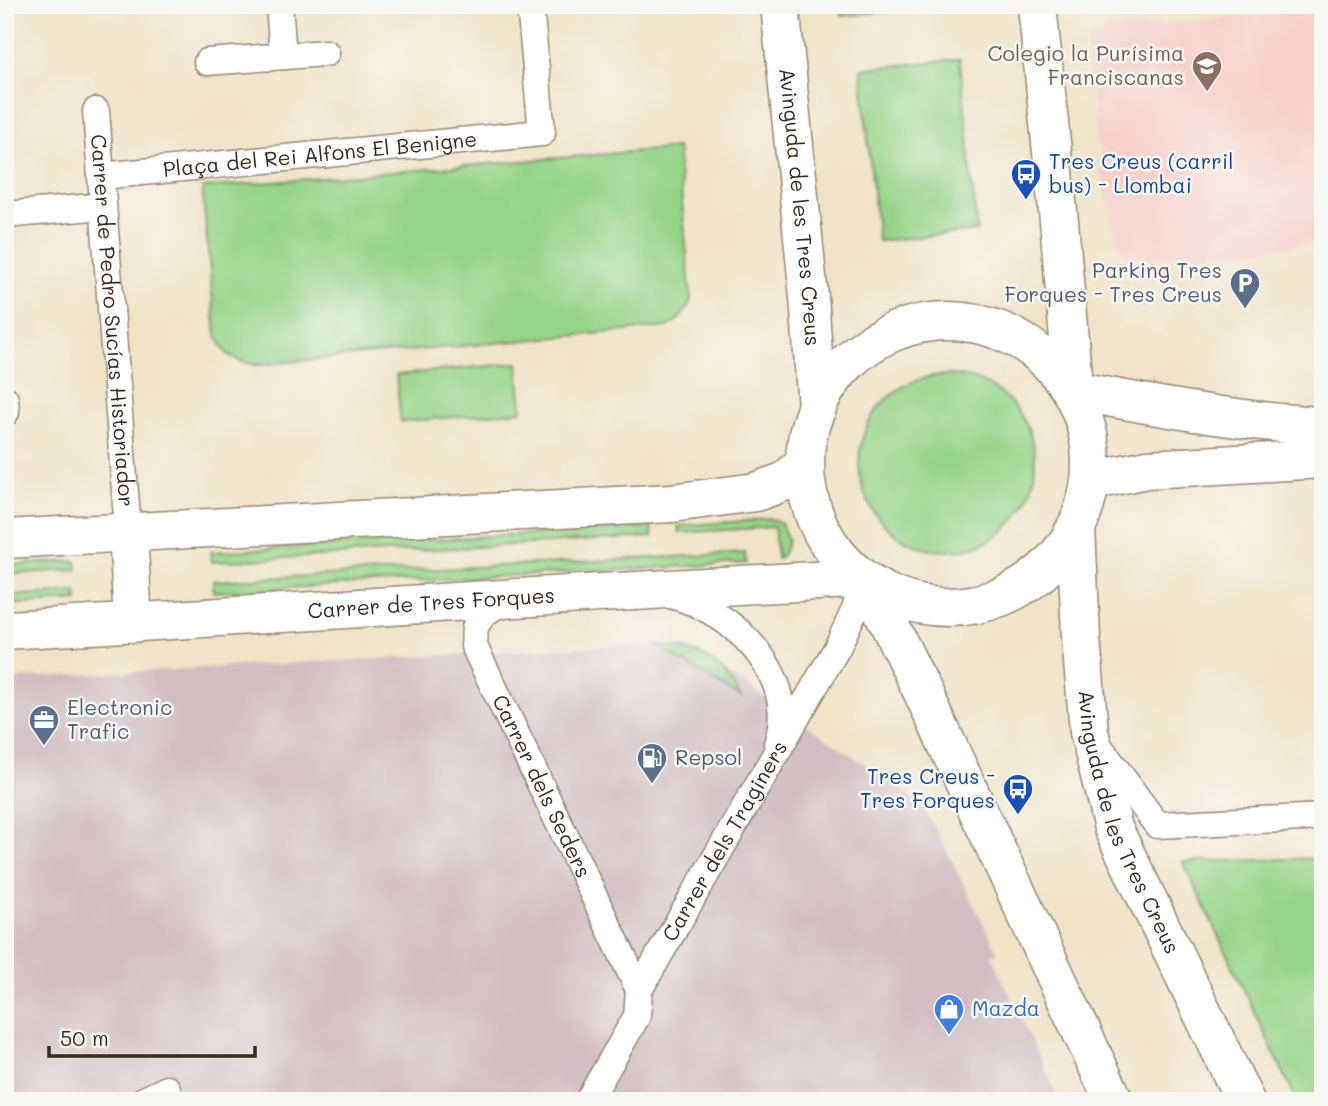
<svg xmlns="http://www.w3.org/2000/svg" width="1328" height="1106" viewBox="0 0 1328 1106" font-family="Mali,sans-serif">
	<style>
		.built { fill: #f7d0ca }
		.industrial { fill: #d2bec2 }
		.green { fill: #96d388; stroke: #687e53; stroke-width: 2 }
		.lines { fill: none; stroke-linecap: round; stroke-linejoin: round }
		.street-casing { stroke: #968673; stroke-width: 29 }
		.secondary-casing { stroke: #968673; stroke-width: 41 }
		.primary-casing { stroke: #968673; stroke-width: 41 }
		.street { stroke: #fff; stroke-width: 26 }
		.secondary { stroke: #fff; stroke-width: 38 }
		.primary { stroke: #fff; stroke-width: 38 }
		.labels { text-anchor: middle; stroke-width: 5; stroke-linejoin: round; paint-order: stroke }
		.education-label { font-size: 21px; fill: #785e54; stroke: #f6f6f2; text-anchor: end }
		.street-label { font-size: 21px; fill: #3b2a1e; stroke: #f6f6f2 }
		.transit-label { font-size: 21px; fill: #164399; stroke: #f6f6f2; text-anchor: start }
		.service-label { font-size: 21px; fill: #4e5e75; stroke: #f6f6f2; text-anchor: start }
		.shop-label { font-size: 21px; fill: #366cbe; stroke: #f6f6f2; text-anchor: start }
	</style>
	<rect width="100%" height="100%" fill="#f6f6f2"/>
	<filter id="ink" filterUnits="userSpaceOnUse"><feTurbulence type="fractalNoise" baseFrequency=".0143" numOctaves="2"/><feDisplacementMap in="SourceGraphic" scale="14" xChannelSelector="R" yChannelSelector="G"/><feConvolveMatrix kernelMatrix="1 2 1 2 8 2 1 2 1" color-interpolation-filters="sRGB"/></filter>
	<filter id="wash" filterUnits="userSpaceOnUse"><feTurbulence type="fractalNoise" baseFrequency=".00686" numOctaves="4" result="noise"/><feDisplacementMap in="SourceGraphic" scale="28" xChannelSelector="R" yChannelSelector="G"/><feGaussianBlur stdDeviation="1.57" result="paint"/><feColorMatrix in="noise" values="0 0 0 0 0 0 0 0 0 0 0 0 0 0 0 0 0 1.4 0 .05"/><feComposite in="paint" operator="in"/></filter>
	<g filter="url(#wash)">
		<rect width="100%" height="100%" fill="#f0e3c8"/>
		<path class="built" d="M 1271,5 L 1323,5 L 1323,244 L 1125,260 L 1112,222 L 1101,174 L 1103,168 L 1101,145 L 1096,145 L 1087,42 L 1103,30 L 1271,14 Z"/>
		<path class="industrial" d="M 626,645 L 655,645 L 680,647 L 698,653 L 904,790 L 921,806 L 935,828 L 998,952 L 992,956 L 1060,1101 L 5,1101 L 5,679 Z"/>
		<g class="green">
			<path d="M 841,5 L 961,5 L 842,16 Z"/>
			<path d="M 960,59 L 977,231 L 878,241 L 861,69 Z"/>
			<path d="M 677,148 L 691,299 C 686,313 680,320 667,327 L 256,365 C 231,360 226,357 216,334 L 202,188 Z"/>
			<path d="M 518,363 L 522,411 L 401,422 L 396,375 Z"/>
			<circle cx="947" cy="463" r="88"/>
			<path d="M 771,519 L 781,523 L 788,540 L 783,554 L 777,559 L 774,527 L 679,533 L 678,526 Z"/>
			<path d="M 651,527 L 652,537 L 212,562 L 211,552 Z"/>
			<path d="M 745,553 L 746,563 L 214,592 L 213,581 Z"/>
			<path d="M 76,561 L 77,570 L 5,574 L 5,565 Z"/>
			<path d="M 77,592 L 78,601 L 5,605 L 5,596 Z"/>
			<path d="M 655,645 C 698,649 719,657 741,697 Z"/>
			<path d="M 1323,858 L 1323,1101 L 1297,1101 L 1183,862 Z"/>
		</g>
	</g>
	<g filter="url(#ink)">
		<g class="lines">
			<g class="street-casing">
				<g id="street">
					<path d="M 279,5 L 283,56"/>
					<path d="M 207,62 L 326,53"/>
					<path id="s1" d="M 96,111 L 128,531"/>
					<path id="s2" d="M 101,176 L 542,133 L 530,5"/>
					<path d="M 5,215 L 103,206"/>
					<path d="M 5,399 L 6,412"/>
					<path d="M 669,594 C 679,598 690,600 699,605 C 750,631 797,684 777,744"/>
					<path id="s3" d="M 507,601 C 494,605 480,614 475,628 C 474,633 475,641 474,646 L 639,990"/>
					<path d="M 1099,746 L 1157,825 L 1323,817"/>
					<path d="M 142,1101 L 167,1089"/>
					<path id="s4" d="M 588,1101 L 637,1016 L 639,990 L 837,648 L 856,607 L 861,581"/>
				</g>
			</g>
			<g class="secondary-casing">
				<g id="secondary">
					<path d="M 1076,391 C 1157,406 1240,422 1323,426"/>
					<path d="M 1091,481 L 1147,469 L 1323,459"/>
					<path d="M 128,531 L 133,623"/>
					<path d="M 5,539 L 672,503 L 756,492 L 786,481 L 804,463"/>
					<path id="s5" d="M 5,630 C 290,614 574,592 858,579"/>
				</g>
			</g>
			<g class="primary-casing">
				<g id="primary">
					<path id="s6" d="M 780,5 L 809,297 L 817,408"/>
					<path d="M 1037,5 L 1059,221 L 1073,386"/>
					<circle cx="948" cy="464" r="143"/>
					<path id="s7" d="M 1076,527 L 1081,637 L 1089,732 L 1113,828 L 1245,1101"/>
					<path d="M 871,587 L 924,695 L 1114,1101"/>
				</g>
			</g>
			<use href="#street" class="street"/>
			<use href="#secondary" class="secondary"/>
			<use href="#primary" class="primary"/>
		</g>
	</g>
	<defs>
		<g id="school-pin" transform="scale(1.575)"><path d="M0 17L-7.5 6A9.5 9.5 0 1 1 7.5 6Z" fill="#8d6e63" stroke="#f6f6f2"/><path d="M0-5L7-2L0 1L-7-2ZM-4 1L0 2.5L4 1V4Q0 6-4 4Z" fill="#fff"/></g>
		<g id="bus-pin" transform="scale(1.575)"><path d="M0 17L-7.5 6A9.5 9.5 0 1 1 7.5 6Z" fill="#1a4fb4" stroke="#f6f6f2"/><path d="M-5-6H5V4H4V6H2V4H-2V6H-4V4H-5ZM-3.5-4V0h7V-4ZM-3.5 1.2v1.5H-2V1.2ZM2 1.2v1.5H3.5V1.2Z" fill="#fff"/></g>
		<g id="parking-pin" transform="scale(1.575)"><path d="M0 17L-7.5 6A9.5 9.5 0 1 1 7.5 6Z" fill="#5c6f8a" stroke="#f6f6f2"/><path d="M-3.5-5.5H1a3.5 3.5 0 0 1 0 7H-1V5.5H-3.5ZM-1-3.4V-.6H.8a1.4 1.4 0 0 0 0-2.8Z" fill="#fff"/></g>
		<g id="office-pin" transform="scale(1.575)"><path d="M0 17L-7.5 6A9.5 9.5 0 1 1 7.5 6Z" fill="#5c6f8a" stroke="#f6f6f2"/><path d="M-6-3h4V-5.5h4V-3h4V5H-6ZM-1-4.5V-3h2v-1.5ZM-6 0V1H6V0Z" fill="#fff"/></g>
		<g id="fuel-pin" transform="scale(1.575)"><path d="M0 17L-7.5 6A9.5 9.5 0 1 1 7.5 6Z" fill="#5c6f8a" stroke="#f6f6f2"/><path d="M-5.5-6h7V0h2V4h1.3V-2.5L3-4.5l.8-.8L6-3V5H2.5V1h-1V6h-7ZM-4.2-4.7v3.2H.2V-4.7Z" fill="#fff"/></g>
		<g id="shop-pin" transform="scale(1.575)"><path d="M0 17L-7.5 6A9.5 9.5 0 1 1 7.5 6Z" fill="#3f7fe0" stroke="#f6f6f2"/><path d="M-5-2.5h2.3a2.7 3.5 0 0 1 5.4 0H5L5.5 6h-11ZM-1.5-2.5h3a1.5 2.3 0 0 0-3 0Z" fill="#fff"/></g>
	</defs>
	<g fill-rule="evenodd">
		<use href="#school-pin" x="1207" y="66"/>
		<use href="#bus-pin" x="1026" y="174"/>
		<use href="#parking-pin" x="1245" y="283"/>
		<use href="#office-pin" x="44" y="720"/>
		<use href="#fuel-pin" x="652" y="758"/>
		<use href="#bus-pin" x="1018" y="789"/>
		<use href="#shop-pin" x="949" y="1009"/>
	</g>
	<g class="labels">
		<g class="education-label">
			<text x="1184" y="61">Colegio la Purísima<tspan x="1184" dy="24">Franciscanas</tspan></text>
		</g>
		<g class="street-label">
			<text dy="7" stroke="none"><textPath href="#s2" startOffset="220">Plaça del Rei Alfons El Benigne</textPath></text>
			<text dy="7" stroke="none"><textPath href="#s6" startOffset="203">Avinguda de les Tres Creus</textPath></text>
			<text dy="7" stroke="none"><textPath href="#s1" startOffset="210">Carrer de Pedro Sucías Historiador</textPath></text>
			<text dy="7" stroke="none"><textPath href="#s5" startOffset="427">Carrer de Tres Forques</textPath></text>
			<text dy="7" stroke="none"><textPath href="#s3" startOffset="217">Carrer dels Seders</textPath></text>
			<text dy="7" stroke="none"><textPath href="#s7" startOffset="303">Avinguda de les Tres Creus</textPath></text>
			<text dy="7" stroke="none"><textPath href="#s4" startOffset="296">Carrer dels Traginers</textPath></text>
		</g>
		<g class="transit-label">
			<text x="1049" y="169">Tres Creus (carril<tspan x="1049" dy="24">bus) - Llombai</tspan></text>
			<text x="995" y="784" text-anchor="end">Tres Creus -<tspan x="995" dy="24">Tres Forques</tspan></text>
		</g>
		<g class="service-label">
			<text x="1222" y="278" text-anchor="end">Parking Tres<tspan x="1222" dy="24">Forques - Tres Creus</tspan></text>
			<text x="67" y="715">Electronic<tspan x="67" dy="24">Trafic</tspan></text>
			<text x="675" y="765">Repsol</text>
		</g>
		<g class="shop-label">
			<text x="972" y="1016">Mazda</text>
		</g>
	</g>
	<rect width="1328" height="1106" fill="none" stroke="#f6f6f2" stroke-width="28"/>
	<path d="M49 1046v10h206v-10" fill="none" stroke="#3b2a1e" stroke-width="3.5"/>
	<text x="60" y="1046" font-size="21" fill="#3b2a1e" stroke="#f6f6f2" stroke-width="5" paint-order="stroke">50 m</text>
</svg>
